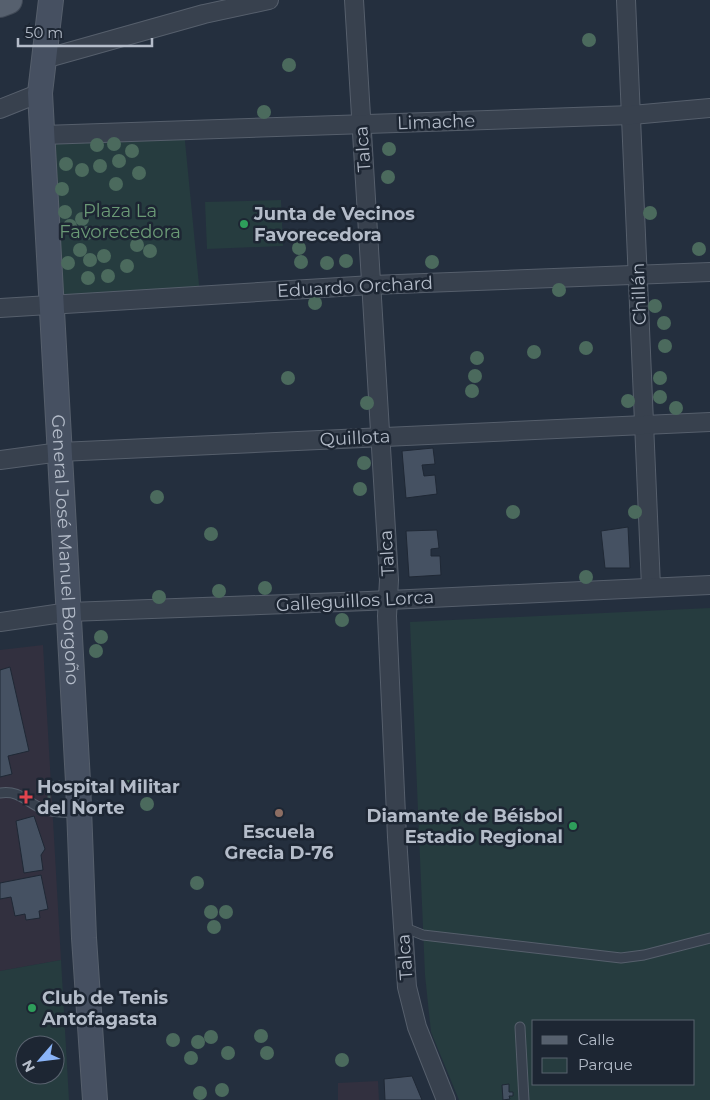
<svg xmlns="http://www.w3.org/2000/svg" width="710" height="1100" viewBox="0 0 710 1100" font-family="Montserrat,sans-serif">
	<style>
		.medical { fill: #32303f }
		.green { fill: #263c3f; fill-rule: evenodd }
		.building { fill: #455162; stroke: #1f2835 }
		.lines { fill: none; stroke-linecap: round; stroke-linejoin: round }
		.lane-casing { stroke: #565f6c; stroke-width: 11 }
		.street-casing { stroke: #565f6c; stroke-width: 20 }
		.secondary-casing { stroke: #565f6c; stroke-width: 26 }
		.primary-casing { stroke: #414a57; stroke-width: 30 }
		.path { stroke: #44595c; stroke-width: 3; stroke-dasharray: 4 4; stroke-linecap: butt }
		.lane { stroke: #38414e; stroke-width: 9 }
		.street { stroke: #38414e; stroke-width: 18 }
		.secondary { stroke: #465061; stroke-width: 24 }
		.primary { stroke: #56606e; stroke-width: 28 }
		.tree { fill: #4b6a5d }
		.leisure-dot { fill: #2e9e5b; stroke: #1d2633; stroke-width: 2 }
		.health-dot { fill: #e0444e; stroke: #1d2633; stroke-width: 2 }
		.education-dot { fill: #8d6e63; stroke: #1d2633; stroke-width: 2 }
		.labels { text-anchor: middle; stroke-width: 5; stroke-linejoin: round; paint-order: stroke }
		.street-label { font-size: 18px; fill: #b4bcc9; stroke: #1d2633 }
		.park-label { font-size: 18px; fill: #6b9a76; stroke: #1d2633 }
		.poi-label { font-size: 18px; font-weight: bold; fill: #b4bcc9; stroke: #1d2633; text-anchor: start }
	</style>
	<rect width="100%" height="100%" fill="#242f3e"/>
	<g class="medical">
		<path d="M 43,645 L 61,960 L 0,971 L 0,650 Z"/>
		<path d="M 378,1081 L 379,1100 L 338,1100 L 338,1083 Z"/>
	</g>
	<g class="green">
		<path d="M 184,131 L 200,295 L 52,304 L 43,135 Z"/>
		<path d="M 281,200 L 283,246 L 207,249 L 205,202 Z"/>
		<path d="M 710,608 L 710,1100 L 459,1100 L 431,1032 L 425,975 L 410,622 ZM 534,1021 L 694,1021 L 694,1084 L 534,1084 Z"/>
		<path d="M 61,960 L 69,1100 L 0,1100 L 0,971 ZM 25,1045 L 55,1045 L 55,1075 L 25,1075 Z"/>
	</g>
	<g class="building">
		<path d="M 433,448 L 435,464 L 422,465 L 424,476 L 435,475 L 437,494 L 406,498 L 402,451 Z"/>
		<path d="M 628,527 L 630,568 L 605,568 L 601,531 Z"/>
		<path d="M 437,530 L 439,548 L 431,549 L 431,556 L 440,556 L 441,575 L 409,577 L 406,531 Z"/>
		<path d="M 10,667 L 29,751 L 8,756 L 12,774 L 0,777 L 0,670 Z"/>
		<path d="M 34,816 L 45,849 L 41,855 L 43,870 L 24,873 L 16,821 Z"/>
		<path d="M 41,875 L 48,909 L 39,911 L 40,918 L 26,920 L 25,914 L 15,916 L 11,897 L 0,899 L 0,883 Z"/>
		<path d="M 412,1076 L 422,1100 L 385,1100 L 384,1079 Z"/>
		<path d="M 509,1084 L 509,1092 L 513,1092 L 513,1096 L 509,1096 L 510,1099 L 503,1100 L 502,1085 Z"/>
	</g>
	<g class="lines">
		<g class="lane-casing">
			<g id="lane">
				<path d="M 0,793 C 20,790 26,802 43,809 C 54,813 67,812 78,813"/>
				<path d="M 403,927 L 423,935 L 621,958 L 644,955 L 710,938"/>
				<path d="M 520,1027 L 524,1100"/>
			</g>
		</g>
		<g class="street-casing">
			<g id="street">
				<path d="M 354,0 L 389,580 L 387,616 L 397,837 L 407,987 L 417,1027 L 446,1100"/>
				<path d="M 626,0 L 651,587"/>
				<path d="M 44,59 L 204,14 L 269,0"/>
				<path d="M 0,109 L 40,93"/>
				<path d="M 43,135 L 632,115 L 710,108"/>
				<path d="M 0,308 L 372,285 L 710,272"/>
				<path d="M 0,460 L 60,452 L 710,422"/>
				<path d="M 0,622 L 69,612 L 368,601 L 710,585"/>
			</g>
		</g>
		<g class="secondary-casing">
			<g id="secondary">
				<path id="s1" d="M 51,0 L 40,93 L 78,782 L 84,938 L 95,1100"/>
			</g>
		</g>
		<g class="primary-casing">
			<path id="primary" d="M 0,3 L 8,0"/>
		</g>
		<path class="path" d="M 49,798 L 49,783 L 60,782"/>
		<use href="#lane" class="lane"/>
		<use href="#street" class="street"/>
		<use href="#secondary" class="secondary"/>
		<use href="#primary" class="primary"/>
	</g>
	<g class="tree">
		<circle cx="589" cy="40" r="7"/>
		<circle cx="289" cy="65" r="7"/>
		<circle cx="264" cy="112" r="7"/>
		<circle cx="114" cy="144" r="7"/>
		<circle cx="97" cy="145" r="7"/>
		<circle cx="389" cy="149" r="7"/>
		<circle cx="132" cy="151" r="7"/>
		<circle cx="119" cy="161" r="7"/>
		<circle cx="66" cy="164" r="7"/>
		<circle cx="100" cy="166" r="7"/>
		<circle cx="82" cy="170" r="7"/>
		<circle cx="139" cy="173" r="7"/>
		<circle cx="388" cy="177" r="7"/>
		<circle cx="116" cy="184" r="7"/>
		<circle cx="62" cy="189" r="7"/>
		<circle cx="65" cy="212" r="7"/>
		<circle cx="650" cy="213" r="7"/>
		<circle cx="82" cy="219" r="7"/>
		<circle cx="70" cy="226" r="7"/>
		<circle cx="87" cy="233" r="7"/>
		<circle cx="137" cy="245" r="7"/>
		<circle cx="299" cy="248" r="7"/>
		<circle cx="699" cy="249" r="7"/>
		<circle cx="80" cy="250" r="7"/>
		<circle cx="150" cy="251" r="7"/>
		<circle cx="104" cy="256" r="7"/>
		<circle cx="90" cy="260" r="7"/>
		<circle cx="346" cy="261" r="7"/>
		<circle cx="301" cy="262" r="7"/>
		<circle cx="432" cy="262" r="7"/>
		<circle cx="68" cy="263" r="7"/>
		<circle cx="327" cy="263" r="7"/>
		<circle cx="127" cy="266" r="7"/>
		<circle cx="108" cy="276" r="7"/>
		<circle cx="88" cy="278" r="7"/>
		<circle cx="559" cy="290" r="7"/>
		<circle cx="315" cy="303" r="7"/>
		<circle cx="655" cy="306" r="7"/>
		<circle cx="664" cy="323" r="7"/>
		<circle cx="665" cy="346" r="7"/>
		<circle cx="586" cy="348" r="7"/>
		<circle cx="534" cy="352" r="7"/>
		<circle cx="477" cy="358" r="7"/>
		<circle cx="475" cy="376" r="7"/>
		<circle cx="288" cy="378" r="7"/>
		<circle cx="660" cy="378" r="7"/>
		<circle cx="472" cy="391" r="7"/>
		<circle cx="660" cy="397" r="7"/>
		<circle cx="628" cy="401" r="7"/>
		<circle cx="367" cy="403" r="7"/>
		<circle cx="676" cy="408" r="7"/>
		<circle cx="364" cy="463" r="7"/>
		<circle cx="360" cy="489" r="7"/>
		<circle cx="157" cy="497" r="7"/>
		<circle cx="513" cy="512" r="7"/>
		<circle cx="635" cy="512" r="7"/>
		<circle cx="211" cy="534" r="7"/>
		<circle cx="586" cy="577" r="7"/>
		<circle cx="265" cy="588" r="7"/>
		<circle cx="219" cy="591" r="7"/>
		<circle cx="159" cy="597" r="7"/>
		<circle cx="342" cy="620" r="7"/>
		<circle cx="101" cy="637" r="7"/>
		<circle cx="96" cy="651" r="7"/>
		<circle cx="128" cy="787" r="7"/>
		<circle cx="147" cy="804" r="7"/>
		<circle cx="197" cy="883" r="7"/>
		<circle cx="211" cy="912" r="7"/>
		<circle cx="226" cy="912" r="7"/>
		<circle cx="214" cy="927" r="7"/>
		<circle cx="261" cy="1036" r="7"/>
		<circle cx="211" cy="1037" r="7"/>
		<circle cx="173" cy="1040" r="7"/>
		<circle cx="198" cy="1042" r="7"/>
		<circle cx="228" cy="1053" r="7"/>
		<circle cx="267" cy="1053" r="7"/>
		<circle cx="191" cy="1058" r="7"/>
		<circle cx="342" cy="1060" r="7"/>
		<circle cx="222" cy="1090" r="7"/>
		<circle cx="200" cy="1093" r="7"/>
	</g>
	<g class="leisure-dot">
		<circle cx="244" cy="224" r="5"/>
		<circle cx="573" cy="826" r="5"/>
		<circle cx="32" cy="1008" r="5"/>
	</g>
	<path class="health-dot" d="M23.5 789.5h5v5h5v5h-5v5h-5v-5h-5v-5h5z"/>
	<circle class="education-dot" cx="279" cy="813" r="5"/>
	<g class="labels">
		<g class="street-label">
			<text transform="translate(436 122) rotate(-2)" y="6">Limache</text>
			<text transform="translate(363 149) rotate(-94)" y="6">Talca</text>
			<text transform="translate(355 287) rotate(-3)" y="6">Eduardo Orchard</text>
			<text transform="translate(639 294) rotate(-92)" y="6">Chillán</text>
			<text transform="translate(355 438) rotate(-3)" y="6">Quillota</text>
			<text dy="6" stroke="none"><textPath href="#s1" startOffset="551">General José Manuel Borgoño</textPath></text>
			<text transform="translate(387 553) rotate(-93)" y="6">Talca</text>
			<text transform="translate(355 601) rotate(-3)" y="6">Galleguillos Lorca</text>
			<text transform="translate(405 957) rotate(-94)" y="6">Talca</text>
		</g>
		<g class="park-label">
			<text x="120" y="217">Plaza La<tspan x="120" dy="21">Favorecedora</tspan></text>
		</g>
		<g class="poi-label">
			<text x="254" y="220">Junta de Vecinos<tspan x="254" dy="21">Favorecedora</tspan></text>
			<text x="37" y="793">Hospital Militar<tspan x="37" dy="21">del Norte</tspan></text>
			<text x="563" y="822" text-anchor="end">Diamante de Béisbol<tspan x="563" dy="21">Estadio Regional</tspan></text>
			<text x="279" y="838" text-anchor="middle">Escuela<tspan x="279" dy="21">Grecia D-76</tspan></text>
			<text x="42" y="1004">Club de Tenis<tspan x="42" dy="21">Antofagasta</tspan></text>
		</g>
	</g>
	<rect x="532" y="1020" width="162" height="65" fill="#1d2633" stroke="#59626f"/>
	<rect x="542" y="1036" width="25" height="8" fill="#56606e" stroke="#59626f"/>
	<text x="578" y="1045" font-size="15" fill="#b4bcc9">Calle</text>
	<rect x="542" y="1058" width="25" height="15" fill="#263c3f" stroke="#59626f"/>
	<text x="578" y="1070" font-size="15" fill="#b4bcc9">Parque</text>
	<g transform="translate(40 1060) rotate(242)"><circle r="24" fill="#1d2633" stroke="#59626f"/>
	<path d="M0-4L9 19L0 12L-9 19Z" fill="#8ab4f8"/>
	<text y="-8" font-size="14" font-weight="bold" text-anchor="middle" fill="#b4bcc9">N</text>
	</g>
	<path d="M18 38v8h134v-8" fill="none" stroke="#b4bcc9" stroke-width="2.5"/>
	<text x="25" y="38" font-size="15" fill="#b4bcc9" stroke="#1d2633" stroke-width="4" paint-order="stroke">50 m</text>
</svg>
